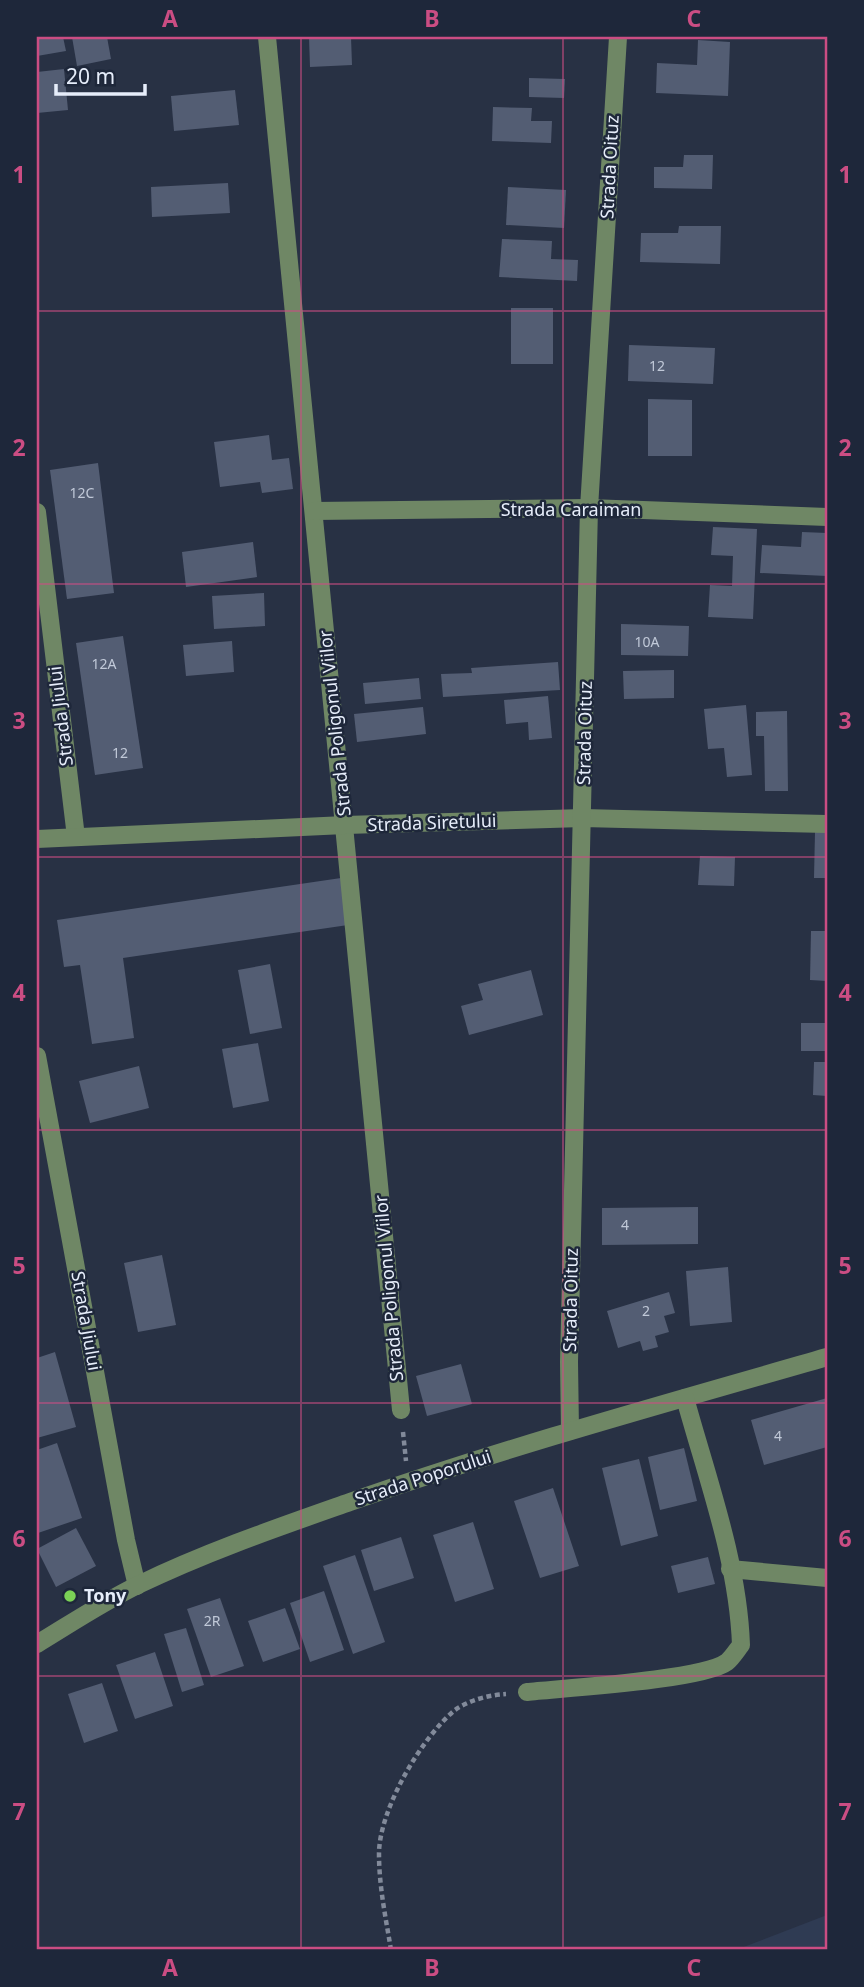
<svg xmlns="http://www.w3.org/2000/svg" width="864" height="1987" viewBox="0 0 864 1987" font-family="'Noto Sans',sans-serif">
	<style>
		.built { fill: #2f3b53 }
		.building { fill: #535d73 }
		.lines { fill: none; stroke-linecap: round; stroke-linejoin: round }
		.path { stroke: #828a9a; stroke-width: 4.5; stroke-dasharray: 5 3.5; stroke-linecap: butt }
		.minor { stroke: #6f8765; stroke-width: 18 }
		.grid { fill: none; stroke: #cb4d83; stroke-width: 2; stroke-opacity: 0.55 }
		.poi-dot { fill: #7bd156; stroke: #1e273a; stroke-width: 2.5 }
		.labels { text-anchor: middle; stroke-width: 5; stroke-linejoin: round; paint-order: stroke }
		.number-label { font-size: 14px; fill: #c1c9d8 }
		.street-label { font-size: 18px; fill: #e6edfa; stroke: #1e273a }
		.poi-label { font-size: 18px; font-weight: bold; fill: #e6edfa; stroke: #1e273a; text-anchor: start }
		.neatline { fill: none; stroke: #cb4d83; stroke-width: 2.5 }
		.grid-label { font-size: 23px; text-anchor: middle; font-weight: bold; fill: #cb4d83 }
	</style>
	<rect width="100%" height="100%" fill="#283144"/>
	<path class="built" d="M 827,1915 L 827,1950 L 736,1950 Z"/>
	<g class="building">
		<path d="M 37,37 L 63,37 L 66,51 L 37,56 Z"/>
		<path d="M 72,37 L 107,37 L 111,59 L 77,66 Z"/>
		<path d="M 309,37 L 351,37 L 352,65 L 310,67 Z"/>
		<path d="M 698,40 L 730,42 L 728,96 L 656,93 L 657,63 L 697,65 Z"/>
		<path d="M 64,69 L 68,110 L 37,113 L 37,72 Z"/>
		<path d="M 529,78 L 565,79 L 564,98 L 529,97 Z"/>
		<path d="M 235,90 L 239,125 L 174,131 L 171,96 Z"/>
		<path d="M 493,107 L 532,108 L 531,121 L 552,121 L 551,143 L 492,141 Z"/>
		<path d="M 684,155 L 713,155 L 712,189 L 654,188 L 654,167 L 683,167 Z"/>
		<path d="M 228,183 L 230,213 L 152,217 L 151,187 Z"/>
		<path d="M 508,187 L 566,190 L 564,228 L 506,225 Z"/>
		<path d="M 679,226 L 721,226 L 720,264 L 640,262 L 641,233 L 678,233 Z"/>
		<path d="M 502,239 L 552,241 L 551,259 L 578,260 L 577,281 L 499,277 Z"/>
		<rect x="511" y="308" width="42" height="56"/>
		<path d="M 629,345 L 715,348 L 713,384 L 628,381 Z"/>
		<path d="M 648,399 L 692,400 L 692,456 L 648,456 Z"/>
		<path d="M 269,435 L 272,460 L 289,458 L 293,489 L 262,493 L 260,482 L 220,487 L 214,442 Z"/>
		<path d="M 98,463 L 114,593 L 67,599 L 50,470 Z"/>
		<path d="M 713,527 L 757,529 L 753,619 L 708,617 L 710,585 L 732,586 L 733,556 L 711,555 Z"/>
		<path d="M 802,532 L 827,533 L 827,576 L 760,573 L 762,545 L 801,547 Z"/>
		<path d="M 253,542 L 257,577 L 186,587 L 182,552 Z"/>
		<path d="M 264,593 L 265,626 L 214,629 L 212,596 Z"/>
		<path d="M 621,624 L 689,626 L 688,656 L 621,655 Z"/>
		<path d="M 123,636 L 143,768 L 95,775 L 76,643 Z"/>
		<path d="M 232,641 L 234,672 L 186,676 L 183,645 Z"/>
		<path d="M 558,662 L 560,690 L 443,697 L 441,674 L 472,673 L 471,668 Z"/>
		<path d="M 674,670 L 674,698 L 624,699 L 623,671 Z"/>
		<path d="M 419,678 L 421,699 L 365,704 L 363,683 Z"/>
		<path d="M 548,696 L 552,738 L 529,740 L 528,722 L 506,724 L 504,700 Z"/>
		<path d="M 746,705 L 752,775 L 727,777 L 724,748 L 708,749 L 704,709 Z"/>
		<path d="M 423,707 L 426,734 L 357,742 L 354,714 Z"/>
		<path d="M 787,711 L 788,791 L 765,791 L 764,736 L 756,736 L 756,712 Z"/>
		<path d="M 815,832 L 827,832 L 827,878 L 814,878 Z"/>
		<path d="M 700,856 L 735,857 L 734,886 L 698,885 Z"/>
		<path d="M 341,878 L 348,925 L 123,958 L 134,1038 L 92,1044 L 80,965 L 64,967 L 57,920 Z"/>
		<path d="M 811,931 L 827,931 L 827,981 L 810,980 Z"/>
		<path d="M 270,964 L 282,1028 L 250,1034 L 238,970 Z"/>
		<path d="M 531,970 L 543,1015 L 469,1035 L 461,1006 L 483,1000 L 478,984 Z"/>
		<rect x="801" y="1023" width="26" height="28"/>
		<path d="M 258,1043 L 269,1101 L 233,1108 L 222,1049 Z"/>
		<path d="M 814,1062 L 827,1062 L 827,1096 L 813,1095 Z"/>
		<path d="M 139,1066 L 149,1108 L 90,1123 L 79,1081 Z"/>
		<path d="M 698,1207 L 698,1244 L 602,1245 L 602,1208 Z"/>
		<path d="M 162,1255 L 176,1325 L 138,1332 L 124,1263 Z"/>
		<path d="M 728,1267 L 732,1322 L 690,1326 L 686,1271 Z"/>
		<path d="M 669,1292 L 675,1313 L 664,1316 L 669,1332 L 655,1336 L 658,1347 L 643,1351 L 640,1341 L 618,1348 L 607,1311 Z"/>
		<path d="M 55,1352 L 76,1427 L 37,1438 L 37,1358 Z"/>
		<path d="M 461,1364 L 472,1404 L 427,1416 L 416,1376 Z"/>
		<path d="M 827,1398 L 827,1447 L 764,1465 L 751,1420 Z"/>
		<path d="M 57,1443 L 82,1518 L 38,1533 L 37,1450 Z"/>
		<path d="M 684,1448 L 697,1501 L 660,1510 L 648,1457 Z"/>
		<path d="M 639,1459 L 658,1536 L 621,1546 L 602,1468 Z"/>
		<path d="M 553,1488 L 579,1566 L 540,1578 L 514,1501 Z"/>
		<path d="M 473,1522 L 494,1589 L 455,1602 L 433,1535 Z"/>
		<path d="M 76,1528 L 96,1566 L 56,1587 L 37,1549 Z"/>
		<path d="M 401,1537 L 414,1578 L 374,1591 L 361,1550 Z"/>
		<path d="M 355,1555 L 385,1642 L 353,1654 L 323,1566 Z"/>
		<path d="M 708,1557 L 715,1584 L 678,1593 L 671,1566 Z"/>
		<path d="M 324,1591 L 344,1650 L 310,1662 L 290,1603 Z"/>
		<path d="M 220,1598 L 244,1666 L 211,1677 L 187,1609 Z"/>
		<path d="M 285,1608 L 300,1649 L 263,1662 L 248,1621 Z"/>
		<path d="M 186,1628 L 204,1685 L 182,1692 L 164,1634 Z"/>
		<path d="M 155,1652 L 173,1706 L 135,1719 L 116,1665 Z"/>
		<path d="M 102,1683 L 118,1731 L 84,1743 L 68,1694 Z"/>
	</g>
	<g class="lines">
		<g class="path">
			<path d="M 403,1432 L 406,1461"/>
			<path d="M 391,1950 C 386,1919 379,1887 379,1854 C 379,1810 421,1738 455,1710 C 469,1700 489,1695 506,1694"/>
		</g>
		<g class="minor">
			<path d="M 267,37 L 401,1410"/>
			<path d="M 314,511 L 589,508 L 827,517"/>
			<path d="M 37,512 L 76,837"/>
			<path d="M 37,839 L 345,825 L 583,818 L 827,824"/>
			<path d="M 37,1056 L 126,1540 L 137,1586"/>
			<path d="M 570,1431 L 569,1362 L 589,508 L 618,37"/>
			<path d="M 730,1569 L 827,1578"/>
			<path d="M 37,1644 C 70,1624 103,1602 138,1585 C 206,1552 279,1527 350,1502 C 507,1447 667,1403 827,1357"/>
			<path d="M 527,1692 C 565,1688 703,1680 727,1662 C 732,1658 737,1650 741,1645 C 738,1561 707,1478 685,1398"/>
		</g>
	</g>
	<path class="grid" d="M 301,37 L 301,1950M 563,37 L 563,1950M 37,311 L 827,311M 37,584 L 827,584M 37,857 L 827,857M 37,1130 L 827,1130M 37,1403 L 827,1403M 37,1676 L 827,1676"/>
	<circle class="poi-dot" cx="70" cy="1596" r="7"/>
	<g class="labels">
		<g class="number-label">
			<text x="657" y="371">12</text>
			<text x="82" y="498">12C</text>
			<text x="647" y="647">10A</text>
			<text x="104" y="669">12A</text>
			<text x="120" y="758">12</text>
			<text x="625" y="1230">4</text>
			<text x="646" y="1316">2</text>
			<text x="778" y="1441">4</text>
			<text x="212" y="1626">2R</text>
		</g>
		<g class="street-label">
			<text transform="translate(610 167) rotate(-87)" y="6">Strada Oituz</text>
			<text x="571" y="516">Strada Caraiman</text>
			<text transform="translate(61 716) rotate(-97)" y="6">Strada Jiului</text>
			<text transform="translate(335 723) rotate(-96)" y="6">Strada Poligonul Viilor</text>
			<text transform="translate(585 733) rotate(-89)" y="6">Strada Oituz</text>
			<text transform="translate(432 823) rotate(-2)" y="6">Strada Siretului</text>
			<text transform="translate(389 1288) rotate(-95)" y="6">Strada Poligonul Viilor</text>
			<text transform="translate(571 1300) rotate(-89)" y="6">Strada Oituz</text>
			<text transform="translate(86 1321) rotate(80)" y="6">Strada Jiului</text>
			<text transform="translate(423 1478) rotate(-18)" y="6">Strada Poporului</text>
		</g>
		<g class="poi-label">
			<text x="84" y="1602">Tony</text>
		</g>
	</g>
	<rect width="864" height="1987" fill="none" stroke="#1e273a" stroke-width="77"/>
	<path d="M56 84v10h89v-10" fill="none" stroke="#e6edfa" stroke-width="3.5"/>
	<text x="66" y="84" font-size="21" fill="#e6edfa" stroke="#1e273a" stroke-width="5" paint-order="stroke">20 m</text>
	<rect x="38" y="38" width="788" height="1910" class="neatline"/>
	<g class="grid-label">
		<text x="170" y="27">A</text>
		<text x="432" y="27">B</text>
		<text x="694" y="27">C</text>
		<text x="19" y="183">1</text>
		<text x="845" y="183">1</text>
		<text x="19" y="456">2</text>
		<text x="845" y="456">2</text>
		<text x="19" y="729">3</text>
		<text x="845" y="729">3</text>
		<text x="19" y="1001">4</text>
		<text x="845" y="1001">4</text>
		<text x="19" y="1274">5</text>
		<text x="845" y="1274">5</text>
		<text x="19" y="1547">6</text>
		<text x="845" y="1547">6</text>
		<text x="19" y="1820">7</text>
		<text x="845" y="1820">7</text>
		<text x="170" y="1976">A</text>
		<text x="432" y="1976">B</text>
		<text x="694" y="1976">C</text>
	</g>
</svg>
